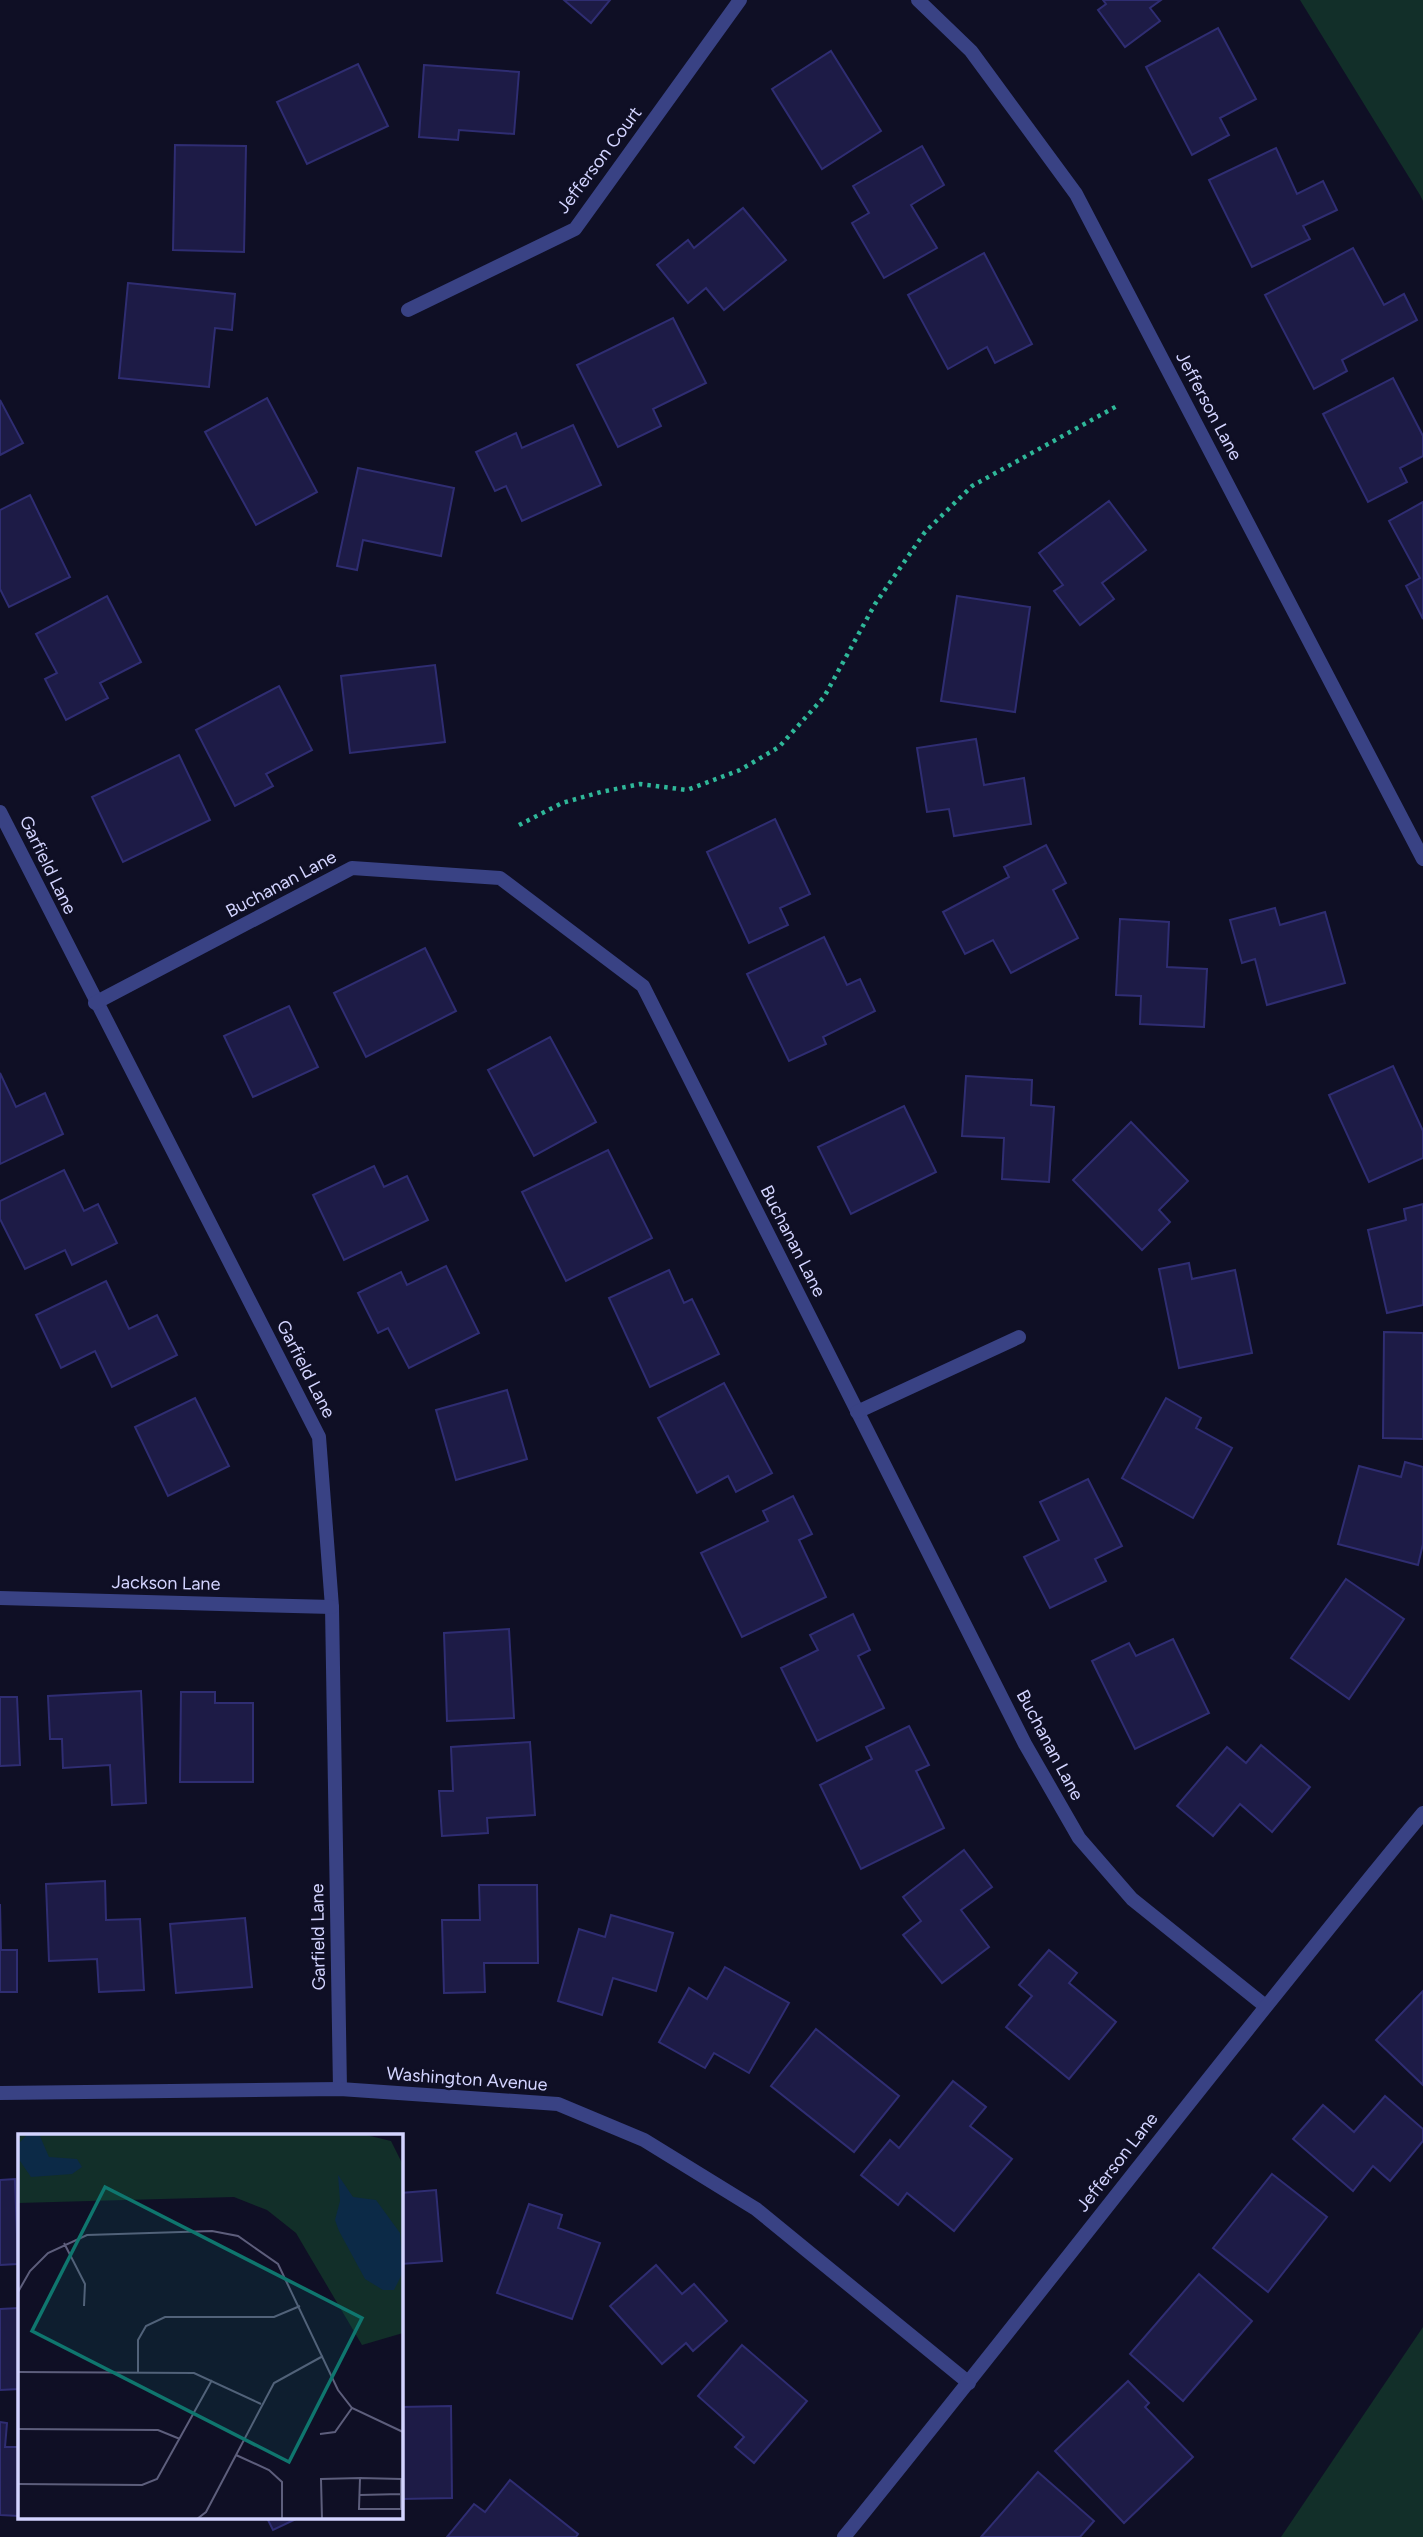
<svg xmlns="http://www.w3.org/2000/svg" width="1423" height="2537" viewBox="0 0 1423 2537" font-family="Figtree,sans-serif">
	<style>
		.green { fill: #122f29 }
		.building { fill: #1d1b46; stroke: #2f2d72; stroke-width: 2 }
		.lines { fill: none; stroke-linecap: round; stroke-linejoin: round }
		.path { stroke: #2fb799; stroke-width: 4.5; stroke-dasharray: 3.5 5; stroke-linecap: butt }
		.street { stroke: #394284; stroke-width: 14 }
		.labels { text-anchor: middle; stroke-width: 5; stroke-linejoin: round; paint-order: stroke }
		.street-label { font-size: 18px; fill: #d3d4ff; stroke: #0f0f25 }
		.inset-road { fill: none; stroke: #5d5e7c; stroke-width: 2 }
		.view { fill: #0f766e; fill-opacity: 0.15; stroke: #0f766e; stroke-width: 3.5 }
		.inset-edge { fill: none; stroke: #d3d4ff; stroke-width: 3.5 }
	</style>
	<rect width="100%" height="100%" fill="#0f0f25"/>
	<g class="green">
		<path d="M 1300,0 L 1423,0 L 1423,201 L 1420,195 Z"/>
		<path d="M 1423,2327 L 1423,2537 L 1281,2537 Z"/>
	</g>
	<g class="building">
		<path d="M 564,0 L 610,0 L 591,23 Z"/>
		<path d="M 1103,0 L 1161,0 L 1150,8 L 1160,21 L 1125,47 L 1098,10 L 1106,4 Z"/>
		<path d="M 1218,28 L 1256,99 L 1220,118 L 1229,135 L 1192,155 L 1146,67 Z"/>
		<path d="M 831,51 L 881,131 L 822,169 L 772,89 Z"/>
		<path d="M 358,64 L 388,126 L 307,164 L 277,102 Z"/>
		<path d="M 424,65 L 519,72 L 514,134 L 459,130 L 458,140 L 419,137 Z"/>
		<path d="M 175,145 L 246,146 L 244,252 L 173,250 Z"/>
		<path d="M 922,146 L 944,185 L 911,205 L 937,248 L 884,278 L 852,223 L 869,213 L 853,186 Z"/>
		<path d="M 1276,148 L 1297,194 L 1323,181 L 1337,210 L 1303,226 L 1310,239 L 1252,267 L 1209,180 Z"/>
		<path d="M 743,208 L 786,260 L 724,310 L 706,288 L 688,303 L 657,265 L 688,240 L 694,248 Z"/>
		<path d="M 1353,248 L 1384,305 L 1404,294 L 1417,320 L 1342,360 L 1347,371 L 1314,389 L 1265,295 Z"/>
		<path d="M 984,253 L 1032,344 L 995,363 L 987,347 L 948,369 L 908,295 Z"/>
		<path d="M 128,283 L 235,294 L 232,330 L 215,328 L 209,387 L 119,378 Z"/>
		<path d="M 673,318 L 706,383 L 653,409 L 661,426 L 618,447 L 577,365 Z"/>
		<path d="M 1393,378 L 1423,436 L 1423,456 L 1400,468 L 1407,482 L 1368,502 L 1323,414 Z"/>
		<path d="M 267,398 L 317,492 L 256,525 L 205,432 Z"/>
		<path d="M 0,400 L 23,443 L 0,455 Z"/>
		<path d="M 573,425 L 601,485 L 522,521 L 506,486 L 495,491 L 476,452 L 516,433 L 522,448 Z"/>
		<path d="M 358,468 L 454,488 L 441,556 L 363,540 L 357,570 L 337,566 Z"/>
		<path d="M 30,495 L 70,577 L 9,607 L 0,589 L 0,510 Z"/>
		<path d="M 1109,501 L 1146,550 L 1102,583 L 1114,599 L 1080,625 L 1054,591 L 1063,585 L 1039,553 Z"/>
		<path d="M 1423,502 L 1423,619 L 1406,586 L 1420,578 L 1389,521 Z"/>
		<path d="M 107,596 L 141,662 L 100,683 L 108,698 L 66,720 L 45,679 L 57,673 L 36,634 Z"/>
		<path d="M 957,596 L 1030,607 L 1015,712 L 941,701 Z"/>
		<path d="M 435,665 L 445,742 L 350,753 L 341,676 Z"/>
		<path d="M 279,686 L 312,750 L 266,774 L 273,786 L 235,806 L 196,730 Z"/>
		<path d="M 976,739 L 984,785 L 1024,778 L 1031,824 L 954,836 L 949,809 L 927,812 L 917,748 Z"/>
		<path d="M 179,755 L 210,820 L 123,862 L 92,797 Z"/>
		<path d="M 775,819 L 810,894 L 780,908 L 788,925 L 749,943 L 707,852 Z"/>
		<path d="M 1046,845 L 1066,883 L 1053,890 L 1078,938 L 1011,973 L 993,940 L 965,954 L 943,912 L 1009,877 L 1004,867 Z"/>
		<path d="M 1275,908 L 1280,925 L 1325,912 L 1345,983 L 1267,1005 L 1255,959 L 1242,963 L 1230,920 Z"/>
		<path d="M 1120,919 L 1169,922 L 1167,967 L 1207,969 L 1204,1027 L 1140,1024 L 1141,996 L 1116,995 Z"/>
		<path d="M 824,937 L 847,985 L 860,979 L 875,1011 L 823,1037 L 826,1044 L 789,1061 L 747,974 Z"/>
		<path d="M 425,948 L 456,1011 L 366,1057 L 334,993 Z"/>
		<path d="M 289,1006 L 318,1067 L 253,1097 L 224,1036 Z"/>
		<path d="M 550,1037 L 596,1122 L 534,1156 L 488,1070 Z"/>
		<path d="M 1393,1066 L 1423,1131 L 1423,1158 L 1369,1182 L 1329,1095 Z"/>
		<path d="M 0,1073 L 16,1107 L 45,1093 L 63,1134 L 0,1164 Z"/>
		<path d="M 966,1076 L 1032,1080 L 1031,1105 L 1054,1107 L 1049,1182 L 1002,1179 L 1004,1138 L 962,1136 Z"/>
		<path d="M 904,1106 L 936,1172 L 851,1214 L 818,1147 Z"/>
		<path d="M 1131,1122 L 1188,1181 L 1159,1210 L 1170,1222 L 1142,1250 L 1073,1180 Z"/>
		<path d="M 608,1150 L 652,1238 L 566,1281 L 522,1192 Z"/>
		<path d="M 374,1166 L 384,1187 L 407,1176 L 428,1220 L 344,1260 L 313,1195 Z"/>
		<path d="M 64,1170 L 84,1211 L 98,1204 L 117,1243 L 72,1265 L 65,1250 L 25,1269 L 0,1219 L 0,1201 Z"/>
		<path d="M 1423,1204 L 1423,1305 L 1387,1313 L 1368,1230 L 1406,1220 L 1404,1209 Z"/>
		<path d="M 1189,1263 L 1192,1279 L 1235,1270 L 1252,1353 L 1179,1368 L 1159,1269 Z"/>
		<path d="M 446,1266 L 479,1333 L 409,1368 L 388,1328 L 378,1333 L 358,1293 L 401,1272 L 407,1285 Z"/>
		<path d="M 669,1270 L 684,1303 L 692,1299 L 719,1354 L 650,1387 L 609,1298 Z"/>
		<path d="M 106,1281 L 129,1329 L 157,1315 L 177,1355 L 112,1387 L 95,1351 L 61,1368 L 36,1315 Z"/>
		<path d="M 1384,1332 L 1423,1333 L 1423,1439 L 1383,1438 Z"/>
		<path d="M 724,1383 L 772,1473 L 736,1492 L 728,1476 L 697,1493 L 658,1418 Z"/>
		<path d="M 507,1390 L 527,1459 L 456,1480 L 436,1410 Z"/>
		<path d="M 195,1398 L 229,1466 L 168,1496 L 135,1427 Z"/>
		<path d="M 1166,1398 L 1201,1418 L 1196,1428 L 1232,1448 L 1193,1518 L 1122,1478 Z"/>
		<path d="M 1405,1462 L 1423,1467 L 1423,1544 L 1418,1565 L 1338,1544 L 1359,1466 L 1401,1477 Z"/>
		<path d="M 1088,1479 L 1122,1546 L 1095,1559 L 1106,1581 L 1050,1608 L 1024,1557 L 1059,1540 L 1040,1502 Z"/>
		<path d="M 793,1496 L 812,1534 L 799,1540 L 826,1597 L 742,1637 L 701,1553 L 768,1521 L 763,1511 Z"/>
		<path d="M 1346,1579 L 1404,1619 L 1349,1699 L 1291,1658 Z"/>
		<path d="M 853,1614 L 870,1650 L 858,1656 L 884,1708 L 817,1741 L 781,1668 L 818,1650 L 810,1635 Z"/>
		<path d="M 509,1629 L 514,1718 L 447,1721 L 444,1633 Z"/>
		<path d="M 1173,1639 L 1209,1713 L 1135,1749 L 1092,1661 L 1129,1643 L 1136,1656 Z"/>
		<path d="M 141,1691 L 146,1803 L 112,1805 L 110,1765 L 63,1768 L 62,1739 L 50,1739 L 48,1696 Z"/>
		<path d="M 181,1692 L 215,1692 L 215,1703 L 253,1703 L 253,1782 L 180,1782 Z"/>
		<path d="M 0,1697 L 17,1697 L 20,1765 L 0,1766 Z"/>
		<path d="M 909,1726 L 929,1765 L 916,1771 L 944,1828 L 861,1869 L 820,1785 L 872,1759 L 866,1747 Z"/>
		<path d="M 530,1742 L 535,1815 L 487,1818 L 488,1833 L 442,1836 L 439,1791 L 453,1791 L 451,1747 Z"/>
		<path d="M 1261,1745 L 1310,1787 L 1272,1832 L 1240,1804 L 1213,1836 L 1177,1806 L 1227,1747 L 1246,1763 Z"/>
		<path d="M 964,1850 L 992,1887 L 961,1910 L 989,1947 L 942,1983 L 903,1935 L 921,1921 L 903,1897 Z"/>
		<path d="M 105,1881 L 106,1920 L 140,1919 L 144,1990 L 99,1992 L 97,1959 L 49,1961 L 46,1884 Z"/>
		<path d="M 479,1885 L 537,1885 L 538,1963 L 484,1963 L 485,1992 L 444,1993 L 442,1920 L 480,1920 Z"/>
		<path d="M 0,1904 L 1,1950 L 17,1950 L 17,1992 L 0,1992 Z"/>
		<path d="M 611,1915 L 673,1933 L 656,1991 L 613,1978 L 602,2015 L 558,2001 L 579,1929 L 605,1937 Z"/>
		<path d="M 245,1918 L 252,1987 L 176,1993 L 170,1924 Z"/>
		<path d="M 1049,1950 L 1077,1973 L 1069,1983 L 1116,2022 L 1069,2079 L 1006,2027 L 1032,1996 L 1019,1985 Z"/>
		<path d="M 725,1967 L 789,2003 L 749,2073 L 714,2053 L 705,2068 L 659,2042 L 689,1988 L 707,1999 Z"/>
		<path d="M 1423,1991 L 1423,2085 L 1376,2040 Z"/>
		<path d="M 816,2029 L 899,2096 L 854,2152 L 771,2086 Z"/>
		<path d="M 953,2081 L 986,2107 L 970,2126 L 1012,2159 L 954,2231 L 907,2193 L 898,2205 L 861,2175 L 890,2140 L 899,2148 Z"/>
		<path d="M 1385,2096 L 1423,2129 L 1423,2141 L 1390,2181 L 1373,2166 L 1353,2191 L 1293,2139 L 1323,2105 L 1354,2132 Z"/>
		<path d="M 1272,2174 L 1327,2217 L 1268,2292 L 1213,2248 Z"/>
		<path d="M 15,2179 L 18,2264 L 0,2265 L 0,2180 Z"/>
		<path d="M 436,2190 L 442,2261 L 401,2264 L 401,2193 Z"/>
		<path d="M 529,2204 L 562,2215 L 558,2228 L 600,2243 L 572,2319 L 497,2293 Z"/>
		<path d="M 656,2265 L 682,2294 L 694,2284 L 727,2321 L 693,2351 L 686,2343 L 662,2364 L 610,2306 Z"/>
		<path d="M 1199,2274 L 1252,2321 L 1183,2401 L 1130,2354 Z"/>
		<path d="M 19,2308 L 19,2389 L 0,2390 L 0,2309 Z"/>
		<path d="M 742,2345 L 807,2401 L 754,2463 L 735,2447 L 744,2437 L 698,2396 Z"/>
		<path d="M 1128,2381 L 1149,2403 L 1145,2407 L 1193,2457 L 1124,2523 L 1055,2451 Z"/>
		<path d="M 451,2406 L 452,2498 L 401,2499 L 401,2407 Z"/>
		<path d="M 0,2422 L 7,2423 L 5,2447 L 19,2447 L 19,2516 L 0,2515 Z"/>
		<path d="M 1038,2472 L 1094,2521 L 1080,2537 L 981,2537 Z"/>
		<path d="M 510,2480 L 578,2534 L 576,2537 L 447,2537 L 474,2504 L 485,2512 Z"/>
		<path d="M 267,2518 L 298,2518 L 273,2530 Z"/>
	</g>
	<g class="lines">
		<path class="path" d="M 519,825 L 562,803 L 601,792 L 640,784 L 687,790 L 740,770 L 779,747 L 824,697 L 875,604 L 925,532 L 972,486 L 1117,406"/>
		<g class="street">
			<path d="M 918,0 L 971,51 L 1076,194 L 1423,859"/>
			<path d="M 408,310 L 575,229 L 740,0"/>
			<path d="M 0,812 L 319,1437 L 332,1607 L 340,2089"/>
			<path d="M 95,1003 L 352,868 L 500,878 L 643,986 L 1025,1744 L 1079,1838 L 1132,1899 L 1264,2005"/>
			<path d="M 857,1412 L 1019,1337"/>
			<path d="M 0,1598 L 332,1607"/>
			<path d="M 0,2093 L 340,2089 L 558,2104 L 644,2140 L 756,2209 L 969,2383"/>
			<path d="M 844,2537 C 1039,2297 1226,2051 1423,1813"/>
		</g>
	</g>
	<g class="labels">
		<g class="street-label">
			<text transform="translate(599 160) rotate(-53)" y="6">Jefferson Court</text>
			<text transform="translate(1209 406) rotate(62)" y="6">Jefferson Lane</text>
			<text transform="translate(48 865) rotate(64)" y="6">Garfield Lane</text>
			<text transform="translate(281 884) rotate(-28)" y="6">Buchanan Lane</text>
			<text transform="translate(793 1241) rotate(63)" y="6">Buchanan Lane</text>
			<text transform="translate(306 1369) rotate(63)" y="6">Garfield Lane</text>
			<text transform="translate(166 1583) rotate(1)" y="6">Jackson Lane</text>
			<text transform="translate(1050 1745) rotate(62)" y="6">Buchanan Lane</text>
			<text transform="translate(318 1937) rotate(-91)" y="6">Garfield Lane</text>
			<text transform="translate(467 2079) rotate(4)" y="6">Washington Avenue</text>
			<text transform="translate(1117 2162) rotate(-52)" y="6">Jefferson Lane</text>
		</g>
	</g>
	<g transform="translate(18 2134)">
		<rect width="385" height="385" fill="#0f0f25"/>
		<path d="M 0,0 L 344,0 L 373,7 L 385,31 L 385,199 L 344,211 L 278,99 L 249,76 L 216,63 L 0,69 Z" fill="#122f29"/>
		<path d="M 10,0 L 21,0 L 31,23 L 59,25 L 64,33 L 54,40 L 13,43 L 0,24 L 0,10 ZM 320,41 L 335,63 L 358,66 L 382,99 L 385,138 L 376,156 L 365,156 L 347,145 L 321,97 L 317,86 L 322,67 Z" fill="#0c2a47"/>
		<path class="inset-road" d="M 46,109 L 67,150 L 66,172M 0,158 L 12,137 L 30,119 L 69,101 L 194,97 L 220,102 L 260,130 L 320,256 L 334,274 L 385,298M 0,238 L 176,239 L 243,270M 120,239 L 120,206 L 128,192 L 147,183 L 256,183 L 282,172M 0,295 L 140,296 L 162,305M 302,300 L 317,298 L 334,274M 218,321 L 251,336 L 264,348 L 264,385M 342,344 L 383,345 L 383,375M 0,350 L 124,351 L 139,345 L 194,246M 342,361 L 383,360M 179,385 L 188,378 L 256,249 L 305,222M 304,385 L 303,345 L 342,344 L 341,375 L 385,375"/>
		<path class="view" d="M 87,53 L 344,184 L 271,328 L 14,197 Z"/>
		<rect width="385" height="385" class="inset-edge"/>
	</g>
</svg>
